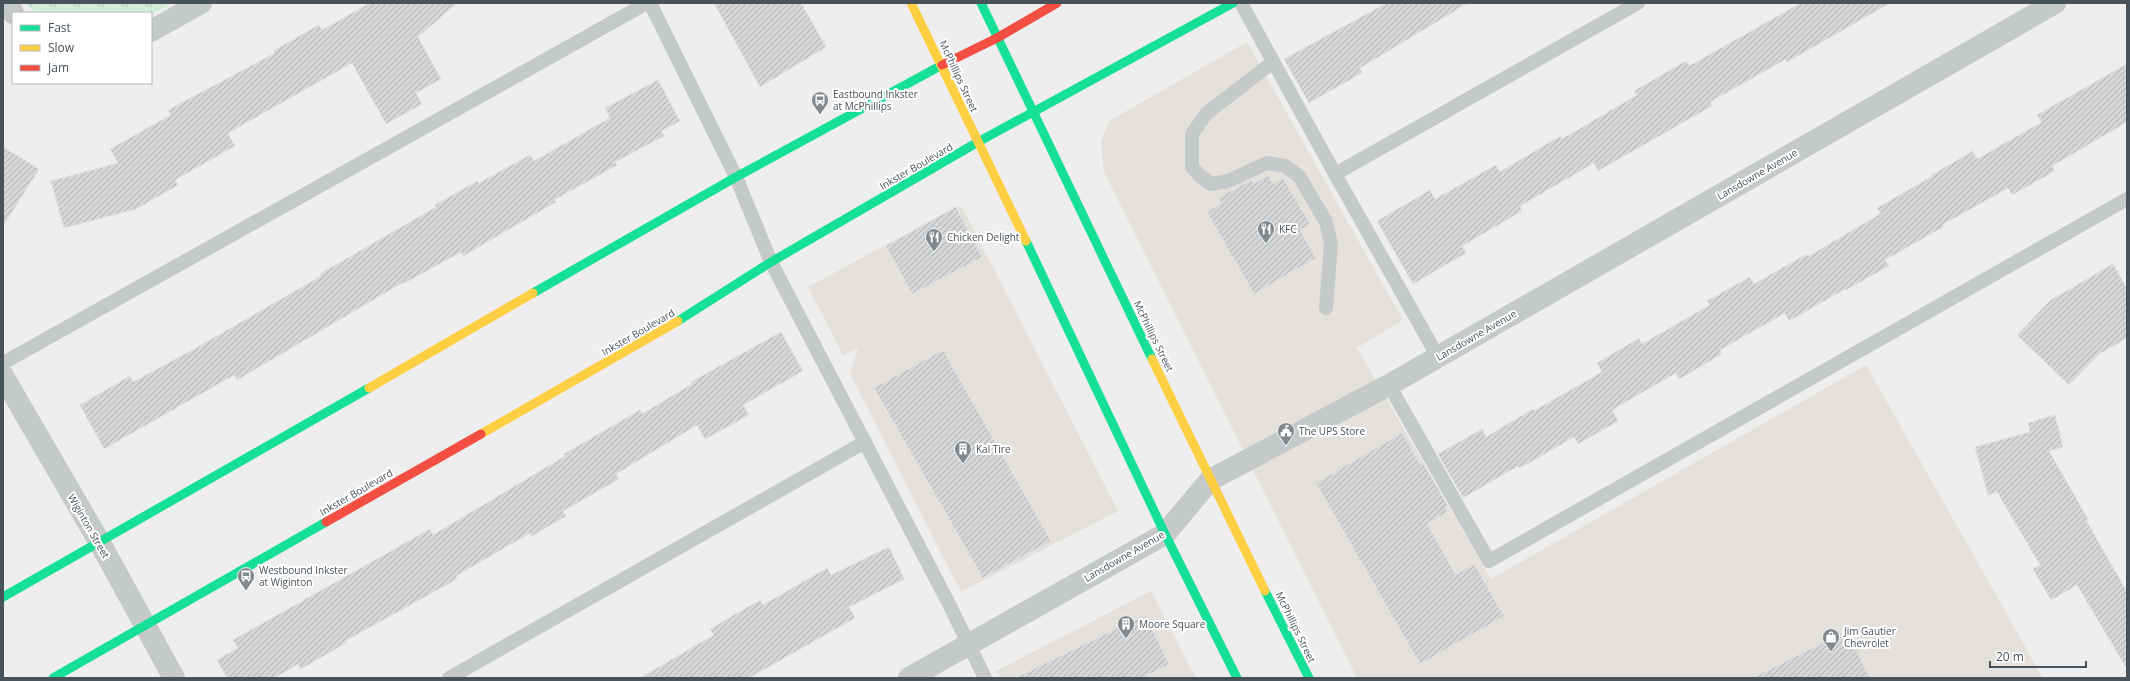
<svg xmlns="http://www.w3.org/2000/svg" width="2130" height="681" viewBox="0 0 2130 681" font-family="'Open Sans',sans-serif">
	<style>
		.commercial { fill: #e4e1dc }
		.grass { fill: url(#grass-tufts) }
		.building { fill: url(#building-hatch); stroke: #e0e0e1 }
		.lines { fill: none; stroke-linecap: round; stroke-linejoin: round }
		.lane { stroke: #c6c9ca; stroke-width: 14 }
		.street { stroke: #c6c9ca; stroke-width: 22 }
		.fast { stroke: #16e098; stroke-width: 9 }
		.slow { stroke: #ffcf43; stroke-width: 9 }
		.jam { stroke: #f24e42; stroke-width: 9 }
		.labels { text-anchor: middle; stroke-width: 4; stroke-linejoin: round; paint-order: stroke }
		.street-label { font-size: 10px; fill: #47525a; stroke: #fff }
		.poi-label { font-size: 10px; fill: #47525a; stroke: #fff; text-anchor: start }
	</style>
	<defs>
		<pattern id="grass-tufts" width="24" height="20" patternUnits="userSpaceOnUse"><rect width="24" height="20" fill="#d4eddb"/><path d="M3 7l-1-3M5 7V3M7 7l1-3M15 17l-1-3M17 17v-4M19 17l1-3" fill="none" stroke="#b7cdbe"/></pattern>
		<pattern id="building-hatch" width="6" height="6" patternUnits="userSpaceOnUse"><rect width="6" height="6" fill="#d5d6d7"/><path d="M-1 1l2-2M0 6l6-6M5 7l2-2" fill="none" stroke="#afb0b1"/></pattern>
	</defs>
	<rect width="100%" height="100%" fill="#efeeee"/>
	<g class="commercial">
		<path d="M 1247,42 L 1403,320 L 1357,348 L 1491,579 L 1866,365 L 2043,678 L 1357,678 L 1104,172 L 1101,142 L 1109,121 Z"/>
		<path d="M 956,207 L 962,207 L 1118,511 L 961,592 L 850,374 L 858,348 L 843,355 L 808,287 Z"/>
		<path d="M 1151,591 L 1196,678 L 1000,678 L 996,671 Z"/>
	</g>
	<path class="grass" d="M 27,3 L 172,3 L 151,15 L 151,13 L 34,13 Z"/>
	<g class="building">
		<path d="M 370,3 L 457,3 L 418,37 L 441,79 L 416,93 L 422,104 L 386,124 L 352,63 L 228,133 L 235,146 L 175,180 L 178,185 L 136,209 L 64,228 L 51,181 L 118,163 L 110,149 L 171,115 L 168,110 L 275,53 L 273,51 L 319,25 L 322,30 Z"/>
		<path d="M 714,3 L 801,3 L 826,47 L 760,87 Z"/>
		<path d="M 1387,3 L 1468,3 L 1360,68 L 1362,73 L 1309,103 L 1284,59 Z"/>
		<path d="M 1801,3 L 1890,3 L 1787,62 L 1786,59 L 1710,102 L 1712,106 L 1598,171 L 1594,163 L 1520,206 L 1522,211 L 1462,246 L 1466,253 L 1413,284 L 1377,221 L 1430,190 L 1435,199 L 1496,165 L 1500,172 L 1560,136 L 1562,139 L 1637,95 L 1634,91 L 1686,61 L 1689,66 Z"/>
		<path d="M 2127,64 L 2127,122 L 2052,166 L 2055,171 L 2012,195 L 2008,188 L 1942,225 L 1943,227 L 1885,260 L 1889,266 L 1846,290 L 1845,289 L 1789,321 L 1785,313 L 1720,350 L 1722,354 L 1679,379 L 1676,373 L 1612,410 L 1618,421 L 1578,444 L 1574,437 L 1520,468 L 1518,466 L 1463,498 L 1438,454 L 1482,429 L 1486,437 L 1533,409 L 1534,411 L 1602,372 L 1597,363 L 1639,338 L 1642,344 L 1710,305 L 1707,301 L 1750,277 L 1754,284 L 1807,254 L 1809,256 L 1880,214 L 1877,208 L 1931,177 L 1930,176 L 1973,151 L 1977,159 L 2042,122 L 2037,115 Z"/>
		<path d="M 658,80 L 680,121 L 661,131 L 664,136 L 615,162 L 617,165 L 554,200 L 556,202 L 463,256 L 461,252 L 403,284 L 402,283 L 237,380 L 234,375 L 104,449 L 80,405 L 130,376 L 133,382 L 198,347 L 321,276 L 320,274 L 436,207 L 435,205 L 477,181 L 479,183 L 530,155 L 534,161 L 610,118 L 605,108 Z"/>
		<path d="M 3,147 L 39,169 L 3,226 Z"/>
		<path d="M 1268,175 L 1273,184 L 1283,178 L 1310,224 L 1300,230 L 1316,258 L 1254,294 L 1207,212 L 1221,203 L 1218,198 L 1251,180 L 1254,184 Z"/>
		<path d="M 956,207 L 982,257 L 912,294 L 886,246 Z"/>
		<path d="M 2113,264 L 2127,289 L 2127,338 L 2099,354 L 2069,385 L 2017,335 L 2051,300 Z"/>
		<path d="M 781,332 L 803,371 L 743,405 L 749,415 L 705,439 L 697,425 L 616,474 L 619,479 L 563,511 L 566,516 L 532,536 L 530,533 L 456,576 L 457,579 L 345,641 L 346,643 L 301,669 L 298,664 L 274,678 L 227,678 L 217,660 L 238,648 L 233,640 L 430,529 L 433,535 L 565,456 L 564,454 L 640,410 L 642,414 L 692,384 L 691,382 Z"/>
		<path d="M 943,350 L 1051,541 L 983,578 L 874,388 Z"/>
		<path d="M 2055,415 L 2063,447 L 2049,451 L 2088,519 L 2086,520 L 2127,592 L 2127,669 L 2077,585 L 2051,600 L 2033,569 L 2040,565 L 1997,492 L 1988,495 L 1975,447 L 2030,432 L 2028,423 Z"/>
		<path d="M 1402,433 L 1420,464 L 1423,463 L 1448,506 L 1445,508 L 1447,512 L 1427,524 L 1456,575 L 1474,564 L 1504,616 L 1420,664 L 1316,483 Z"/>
		<path d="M 889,547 L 904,579 L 849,607 L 855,618 L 749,678 L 640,678 L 714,635 L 710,629 L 760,600 L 763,605 L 827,568 L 831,575 Z"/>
		<path d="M 1145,615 L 1169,664 L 1142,678 L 1015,678 Z"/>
		<path d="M 1847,631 L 1870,678 L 1752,678 Z"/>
	</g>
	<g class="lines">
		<g class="lane">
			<path d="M 650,3 L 736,177 L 771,262 L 949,604 L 985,678"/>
			<path d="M 1241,3 L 1335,174 L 1438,357"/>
			<path d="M 1273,62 L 1207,113 L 1192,134 L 1192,167 L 1200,176 L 1211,184 L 1228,181 L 1267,163 L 1285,166 L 1299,176 L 1326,222 L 1331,244 L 1326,308"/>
			<path d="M 1335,174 L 1638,3"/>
			<path d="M 3,363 L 647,3"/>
			<path d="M 1389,385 L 1489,561 L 2127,199"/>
			<path d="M 449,678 L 865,442"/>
		</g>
		<g class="street">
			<path d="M 7,3 L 13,13"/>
			<path d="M 151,31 L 201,3"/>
			<path d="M 3,376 L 100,543 L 174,678"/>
			<path d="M 909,678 L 1165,534 L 1210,480 L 1389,385 L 2055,3"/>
		</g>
		<g class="fast">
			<path d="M 981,3 L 1152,359"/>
			<path d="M 978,142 L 1233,3"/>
			<path d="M 1026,241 L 1165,534 L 1237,678"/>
			<path d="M 533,293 L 736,177 L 942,65"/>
			<path d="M 678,321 L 771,262 L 978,142"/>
			<path d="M 1265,591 L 1309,678"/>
			<path d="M 3,597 L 369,388"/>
			<path d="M 53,678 L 326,522"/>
		</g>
		<g class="slow">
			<path d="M 911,3 L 1026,241"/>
			<path d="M 1152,359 L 1265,591"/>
			<path d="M 369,388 L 533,293"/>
			<path d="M 481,434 L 678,321"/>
		</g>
		<g class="jam">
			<path d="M 942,65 L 997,38 L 1057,3"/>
			<path d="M 326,522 L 481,434"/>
		</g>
	</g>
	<defs>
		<g id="bus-pin" transform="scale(0.9)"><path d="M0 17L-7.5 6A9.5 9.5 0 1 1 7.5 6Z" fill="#82898e" stroke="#fff"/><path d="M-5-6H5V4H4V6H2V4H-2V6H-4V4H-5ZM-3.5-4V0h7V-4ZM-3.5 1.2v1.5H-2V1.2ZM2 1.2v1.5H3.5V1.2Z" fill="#fff"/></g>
		<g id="restaurant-pin" transform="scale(0.9)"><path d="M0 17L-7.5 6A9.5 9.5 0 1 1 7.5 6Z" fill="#82898e" stroke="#fff"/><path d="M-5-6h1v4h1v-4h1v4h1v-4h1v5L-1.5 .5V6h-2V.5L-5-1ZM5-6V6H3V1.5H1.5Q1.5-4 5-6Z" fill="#fff"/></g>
		<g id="civic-pin" transform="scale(0.9)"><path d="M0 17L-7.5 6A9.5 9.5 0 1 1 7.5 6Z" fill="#82898e" stroke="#fff"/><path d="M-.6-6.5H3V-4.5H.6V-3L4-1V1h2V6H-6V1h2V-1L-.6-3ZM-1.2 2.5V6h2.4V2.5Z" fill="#fff"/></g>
		<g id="building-pin" transform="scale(0.9)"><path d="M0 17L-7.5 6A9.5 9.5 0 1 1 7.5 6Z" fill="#82898e" stroke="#fff"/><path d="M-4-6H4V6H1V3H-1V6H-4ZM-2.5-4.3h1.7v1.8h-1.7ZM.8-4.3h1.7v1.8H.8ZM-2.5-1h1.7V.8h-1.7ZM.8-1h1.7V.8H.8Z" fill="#fff"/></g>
		<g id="shop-pin" transform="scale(0.9)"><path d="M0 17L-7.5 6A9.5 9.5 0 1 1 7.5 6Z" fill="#82898e" stroke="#fff"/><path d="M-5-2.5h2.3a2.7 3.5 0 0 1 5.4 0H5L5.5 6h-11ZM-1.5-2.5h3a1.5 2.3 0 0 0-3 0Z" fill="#fff"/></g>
	</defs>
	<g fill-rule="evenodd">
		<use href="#bus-pin" x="820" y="100"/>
		<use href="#restaurant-pin" x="1266" y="229"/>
		<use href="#restaurant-pin" x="934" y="237"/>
		<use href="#civic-pin" x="1286" y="431"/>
		<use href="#building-pin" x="963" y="449"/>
		<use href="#bus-pin" x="246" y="576"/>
		<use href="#building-pin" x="1126" y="624"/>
		<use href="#shop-pin" x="1831" y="637"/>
	</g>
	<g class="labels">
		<g class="street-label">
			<text transform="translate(959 76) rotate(65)" y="4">McPhillips Street</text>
			<text transform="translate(916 166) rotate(-30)" y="4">Inkster Boulevard</text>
			<text transform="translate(1757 174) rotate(-30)" y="4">Lansdowne Avenue</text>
			<text transform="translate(638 332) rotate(-30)" y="4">Inkster Boulevard</text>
			<text transform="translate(1476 335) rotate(-30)" y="4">Lansdowne Avenue</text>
			<text transform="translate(1154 336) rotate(64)" y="4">McPhillips Street</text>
			<text transform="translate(356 492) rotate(-30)" y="4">Inkster Boulevard</text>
			<text transform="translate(89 526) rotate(60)" y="4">Wiginton Street</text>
			<text transform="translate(1124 556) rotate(-30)" y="4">Lansdowne Avenue</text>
			<text transform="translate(1296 627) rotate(64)" y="4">McPhillips Street</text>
		</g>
		<g class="poi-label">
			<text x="833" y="98">Eastbound Inkster<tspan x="833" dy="12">at McPhillips</tspan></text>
			<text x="1279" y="233">KFC</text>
			<text x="947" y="241">Chicken Delight</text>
			<text x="1299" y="435">The UPS Store</text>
			<text x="976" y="453">Kal Tire</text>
			<text x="259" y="574">Westbound Inkster<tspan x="259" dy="12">at Wiginton</tspan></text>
			<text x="1139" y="628">Moore Square</text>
			<text x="1844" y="635">Jim Gautier<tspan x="1844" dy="12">Chevrolet</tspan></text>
		</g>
	</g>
	<rect width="2130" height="681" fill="none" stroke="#47525a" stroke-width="8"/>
	<rect x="12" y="12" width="140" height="72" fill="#ffffff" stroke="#b5babd"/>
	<rect x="20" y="25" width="20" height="6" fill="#16e098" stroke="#b5babd"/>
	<text x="48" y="32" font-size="12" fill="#47525a">Fast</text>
	<rect x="20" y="45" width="20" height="6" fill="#ffcf43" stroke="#b5babd"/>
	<text x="48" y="52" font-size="12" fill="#47525a">Slow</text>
	<rect x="20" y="65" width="20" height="6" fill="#f24e42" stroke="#b5babd"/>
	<text x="48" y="72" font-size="12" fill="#47525a">Jam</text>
	<path d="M1990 661v6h96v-6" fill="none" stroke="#47525a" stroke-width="2"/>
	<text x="1996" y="661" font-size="12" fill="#47525a" stroke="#ffffff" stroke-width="3" paint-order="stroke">20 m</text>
</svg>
